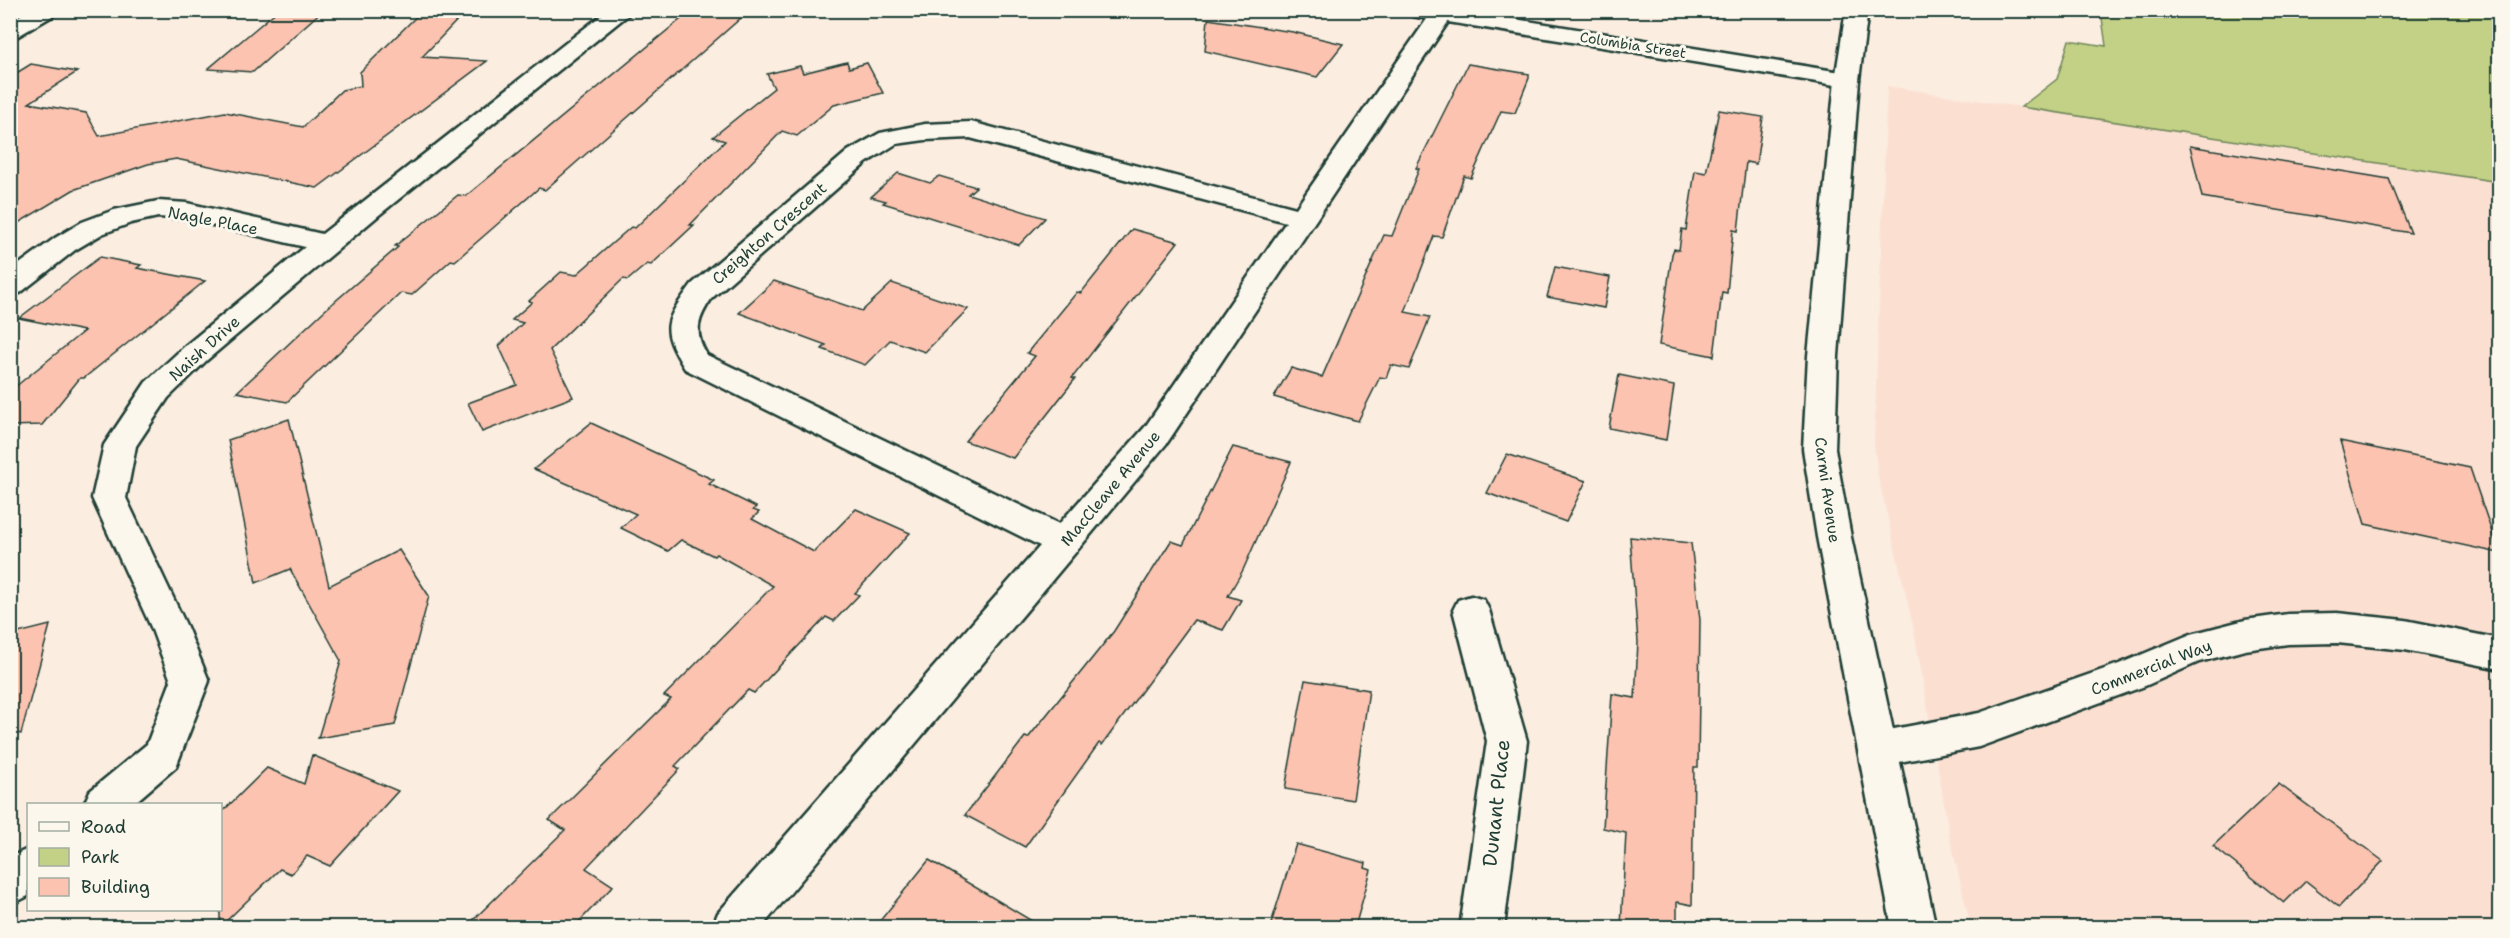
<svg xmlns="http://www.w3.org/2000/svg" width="2510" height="938" viewBox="0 0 2510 938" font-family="'Shantell Sans',sans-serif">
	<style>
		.built { fill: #fbe0d2 }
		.green { fill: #c2d185; stroke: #70875c; stroke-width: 1.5 }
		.building { fill: #fbc3b0; stroke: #1f3d34; stroke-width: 1.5 }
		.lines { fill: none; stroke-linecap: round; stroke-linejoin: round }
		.minor-casing { stroke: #1f3d34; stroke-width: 5 }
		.tertiary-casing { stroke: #1f3d34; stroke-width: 5 }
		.minor { fill: #fbf7ec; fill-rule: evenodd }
		.tertiary { fill: #fbf7ec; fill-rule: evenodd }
		.labels { text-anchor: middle; stroke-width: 6; stroke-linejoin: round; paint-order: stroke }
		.far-street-label { font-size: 14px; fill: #1f3d34; stroke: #fbf7ec }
		.street-label { font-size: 16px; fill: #1f3d34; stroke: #fbf7ec }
		.near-street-label { font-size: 20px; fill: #1f3d34; stroke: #fbf7ec }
	</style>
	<rect width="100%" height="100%" fill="#fbede0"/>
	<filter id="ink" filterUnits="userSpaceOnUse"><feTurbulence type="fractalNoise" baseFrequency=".0167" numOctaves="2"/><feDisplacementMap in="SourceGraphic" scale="12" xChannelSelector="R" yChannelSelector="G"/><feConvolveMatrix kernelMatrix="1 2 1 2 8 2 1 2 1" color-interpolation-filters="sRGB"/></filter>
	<g filter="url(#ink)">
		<path class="built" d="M 1887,86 L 2499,182 L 2499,927 L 1971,927 L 1950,838 L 1914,630 L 1878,476 L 1874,444 Z"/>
		<path class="green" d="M 2101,11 L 2499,11 L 2499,182 L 2021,107 L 2057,79 L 2069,40 L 2106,46 Z"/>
		<g class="building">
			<path d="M 278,10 L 323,10 L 253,72 L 208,69 Z"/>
			<path d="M 423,10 L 467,10 L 422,57 L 487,61 L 317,188 L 176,159 L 148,164 L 73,190 L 10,228 L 10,77 L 31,64 L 77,72 L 29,103 L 86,113 L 99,136 L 225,112 L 303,127 L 342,90 L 361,86 L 360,72 Z"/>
			<path d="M 692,10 L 750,10 L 545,190 L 539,188 L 455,261 L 451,260 L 412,295 L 401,293 L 287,402 L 237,392 L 325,310 L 398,247 L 395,246 L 458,195 L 466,196 Z"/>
			<path d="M 1208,19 L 1293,32 L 1343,44 L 1317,77 L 1205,51 Z"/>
			<path d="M 847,62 L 849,68 L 867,63 L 883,93 L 834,105 L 797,136 L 782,131 L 690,225 L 694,225 L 651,265 L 647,264 L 628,280 L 623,279 L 550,350 L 573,397 L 482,432 L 468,403 L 517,385 L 499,346 L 523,323 L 512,320 L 532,302 L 529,301 L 561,272 L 576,275 L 631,227 L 635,228 L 725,141 L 713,137 L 774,88 L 767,74 L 800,66 L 803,73 Z"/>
			<path d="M 1468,64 L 1529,74 L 1529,78 L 1515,113 L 1501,111 L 1471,178 L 1464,176 L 1442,237 L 1434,236 L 1405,312 L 1430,317 L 1409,369 L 1391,365 L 1386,378 L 1380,377 L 1358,421 L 1274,397 L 1291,368 L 1322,377 L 1384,235 L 1392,236 L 1419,169 L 1416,168 Z"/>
			<path d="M 1719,110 L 1763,117 L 1756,164 L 1746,162 L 1738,231 L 1733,230 L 1727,293 L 1722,292 L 1714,356 L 1659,345 L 1672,254 L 1674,249 L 1679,250 L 1682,229 L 1686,230 L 1695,171 L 1706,173 Z"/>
			<path d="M 2190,146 L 2389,179 L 2411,233 L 2202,197 Z"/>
			<path d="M 898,173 L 930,183 L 939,176 L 976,187 L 968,194 L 1045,218 L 1019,245 L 883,203 L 886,201 L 871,197 Z"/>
			<path d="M 1132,229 L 1178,242 L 1072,378 L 1075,379 L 1013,458 L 965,441 L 1035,356 L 1027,353 L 1077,292 L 1081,293 Z"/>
			<path d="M 100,257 L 141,265 L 137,268 L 205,281 L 84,378 L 80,378 L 42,425 L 10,426 L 10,391 L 84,331 L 19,318 Z"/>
			<path d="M 1555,267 L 1610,277 L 1604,308 L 1547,297 Z"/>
			<path d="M 774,281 L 862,311 L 892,283 L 968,309 L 925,352 L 890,340 L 865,365 L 822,349 L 826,345 L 739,313 Z"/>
			<path d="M 1619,375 L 1674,386 L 1666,440 L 1609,428 Z"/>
			<path d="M 289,419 L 329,586 L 399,550 L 429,596 L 395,725 L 318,738 L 341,661 L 290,569 L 256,583 L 228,440 Z"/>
			<path d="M 591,423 L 714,480 L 709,484 L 756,507 L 753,510 L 759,512 L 752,519 L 814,552 L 856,509 L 910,533 L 855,593 L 859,595 L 834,621 L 826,617 L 754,693 L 748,690 L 675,766 L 680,769 L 586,868 L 613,886 L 574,927 L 466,927 L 565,830 L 549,820 L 671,699 L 664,696 L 773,586 L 716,554 L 714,556 L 681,540 L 668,551 L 621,528 L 636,514 L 534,469 Z"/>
			<path d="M 2340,441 L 2470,468 L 2499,553 L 2365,524 Z"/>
			<path d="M 1233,447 L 1291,462 L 1243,570 L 1228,596 L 1241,600 L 1223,630 L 1194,620 L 1102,745 L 1099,743 L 1025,847 L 965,815 L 1025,737 L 1028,738 L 1114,631 L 1171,541 L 1183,545 Z"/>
			<path d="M 1507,454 L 1586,481 L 1566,522 L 1487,493 Z"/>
			<path d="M 1630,537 L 1691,543 L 1700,620 L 1698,767 L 1694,767 L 1692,905 L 1677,902 L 1677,927 L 1621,927 L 1626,833 L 1603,828 L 1612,694 L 1635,698 L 1638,642 Z"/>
			<path d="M 50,625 L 21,734 L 10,732 L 10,635 Z"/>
			<path d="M 1305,680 L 1369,690 L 1353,800 L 1285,789 Z"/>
			<path d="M 312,755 L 398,791 L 330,866 L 307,856 L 291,874 L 280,869 L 220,927 L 220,814 L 267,768 L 304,784 Z"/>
			<path d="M 2279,784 L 2383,861 L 2339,907 L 2306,881 L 2284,903 L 2213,846 Z"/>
			<path d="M 1296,844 L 1366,863 L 1365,868 L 1371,870 L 1355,927 L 1270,927 Z"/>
			<path d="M 929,860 L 943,868 L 1042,927 L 875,927 Z"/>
		</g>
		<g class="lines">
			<g class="minor-casing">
				<g id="minor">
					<path d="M 29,10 L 57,10 L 54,15 L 18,36 L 10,38 L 10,21 Z"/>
					<path d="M 608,10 L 634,10 L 379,215 L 207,360 L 168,398 L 136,446 L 126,498 L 187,627 L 209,681 L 176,767 L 133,804 L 84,804 L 90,791 L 147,744 L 171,681 L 151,627 L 92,498 L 104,445 L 146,382 L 185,346 L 305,247 L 187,219 L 158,217 L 131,223 L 102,234 L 75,250 L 20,293 L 10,295 L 10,271 L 55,238 L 82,222 L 114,210 L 158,201 L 187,203 L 322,234 Z"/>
					<path d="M 1460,10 L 1847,73 L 1856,75 L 1859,80 L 1856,85 L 1847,87 L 1448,22 L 1167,443 L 761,928 L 712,928 L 718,913 L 1040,546 L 685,369 C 660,328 664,322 692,284 L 848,151 L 880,133 L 925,124 L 971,122 L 1296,208 L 1427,19 L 1413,16 L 1410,10 ZM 970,138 L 1286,222 L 1145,427 L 1059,524 L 707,355 C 693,332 698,318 712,298 L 866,163 L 896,144 L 925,140 Z"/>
					<path d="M 1471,596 L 1484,600 L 1489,610 L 1527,741 L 1504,928 L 1460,928 L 1487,741 L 1453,610 L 1458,600 Z"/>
					<path d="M 2337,613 L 2405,620 L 2500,639 L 2500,669 L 2405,650 L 2337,643 L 2288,644 L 2245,650 L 2199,662 L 2145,686 L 1979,747 L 1878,766 L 1864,761 L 1858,749 L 1864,737 L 1878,732 L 1979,713 L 2119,664 L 2191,634 L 2245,620 L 2288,614 Z"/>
					<path d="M 28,849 L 28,896 L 10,905 L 10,857 Z"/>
				</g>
			</g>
			<g class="tertiary-casing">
				<path id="tertiary" d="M 1846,10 L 1868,10 L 1859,80 L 1838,356 L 1835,449 L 1851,537 L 1936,928 L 1892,928 L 1817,537 L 1803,449 L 1808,356 L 1835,80 Z"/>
			</g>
			<use href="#minor" class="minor"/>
			<use href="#tertiary" class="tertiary"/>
		</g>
	</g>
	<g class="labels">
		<g class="far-street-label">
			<text transform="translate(1633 45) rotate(9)" y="5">Columbia Street</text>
		</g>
		<g class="street-label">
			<text transform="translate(213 220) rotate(11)" y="6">Nagle Place</text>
			<text transform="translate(769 233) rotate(-41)" y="6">Creighton Crescent</text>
			<text transform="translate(204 348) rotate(-42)" y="6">Naish Drive</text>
			<text transform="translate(1110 488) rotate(-50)" y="6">MacCleave Avenue</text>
			<text transform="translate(1828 490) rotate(82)" y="6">Carmi Avenue</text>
			<text transform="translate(2151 667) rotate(-21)" y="6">Commercial Way</text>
		</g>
		<g class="near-street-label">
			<text transform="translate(1496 803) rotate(-84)" y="7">Dunant Place</text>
		</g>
	</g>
	<rect width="2510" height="938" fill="none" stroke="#fbf7ec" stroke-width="36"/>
	<rect x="18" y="18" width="2474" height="902" fill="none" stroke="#1f3d34" stroke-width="2" filter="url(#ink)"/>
	<rect x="27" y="803" width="195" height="108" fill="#fbf7ec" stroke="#a3ada2" stroke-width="1.5"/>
	<rect x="39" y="822" width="30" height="9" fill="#fbf7ec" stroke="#a3ada2" stroke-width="1.5"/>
	<text x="81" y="833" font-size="18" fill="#1f3d34">Road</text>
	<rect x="39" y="848" width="30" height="18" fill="#c2d185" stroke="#a3ada2" stroke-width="1.5"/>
	<text x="81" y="863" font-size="18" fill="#1f3d34">Park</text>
	<rect x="39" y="878" width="30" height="18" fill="#fbc3b0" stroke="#a3ada2" stroke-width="1.5"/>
	<text x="81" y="893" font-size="18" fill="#1f3d34">Building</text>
</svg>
